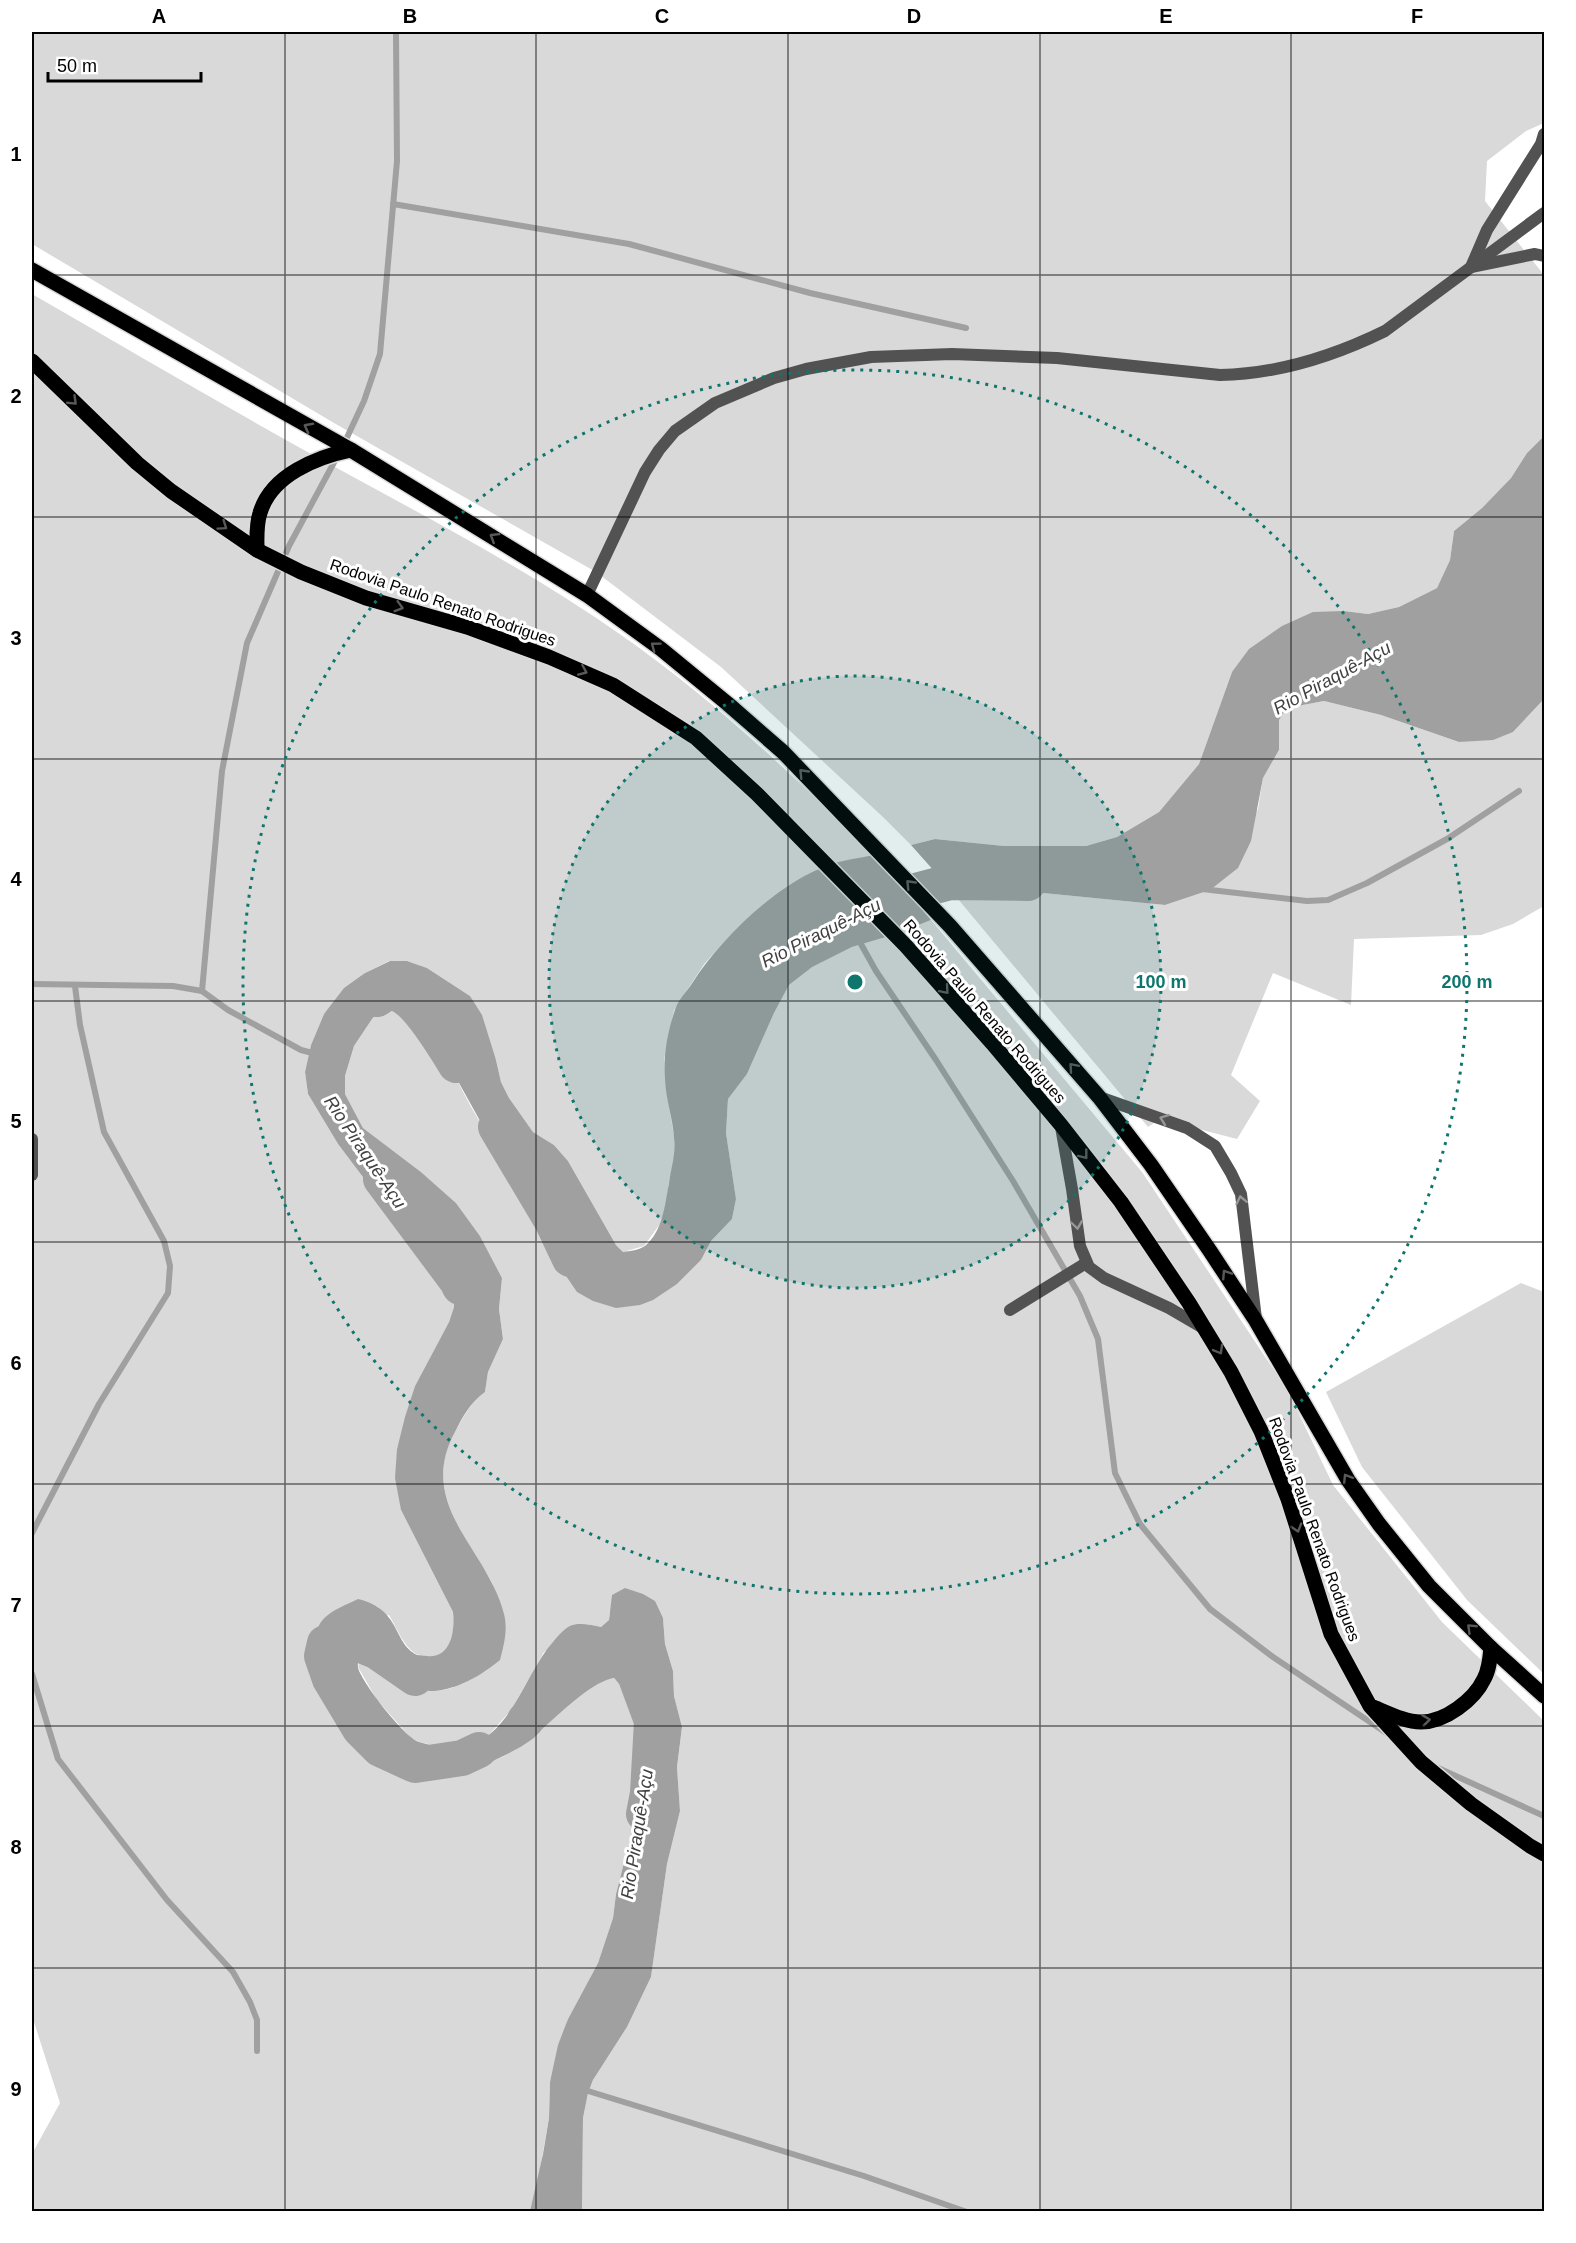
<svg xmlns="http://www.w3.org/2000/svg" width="1576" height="2243" viewBox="0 0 1576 2243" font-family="Arial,sans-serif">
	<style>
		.green { fill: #d9d9d9 }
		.water { fill: #a0a0a0 }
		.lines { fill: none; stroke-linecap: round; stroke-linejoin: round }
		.stream { stroke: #a0a0a0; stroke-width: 6 }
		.river { stroke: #a0a0a0; stroke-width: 36 }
		.primary-casing { stroke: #dbdbdb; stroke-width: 18 }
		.lane { stroke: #525252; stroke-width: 12 }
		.street { stroke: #525252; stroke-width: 12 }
		.primary { stroke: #000; stroke-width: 15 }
		.oneway { stroke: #595959 }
		.oneway2 { stroke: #979797 }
		.grid { fill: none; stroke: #000; stroke-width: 1.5; stroke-opacity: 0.55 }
		.ring { fill: none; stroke: #0f766e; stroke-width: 3; stroke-dasharray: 3 6 }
		.labels { text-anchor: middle; stroke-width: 6; stroke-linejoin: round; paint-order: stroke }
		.street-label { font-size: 16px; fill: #000; stroke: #fff }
		.water-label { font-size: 18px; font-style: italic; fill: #414141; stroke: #fff }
		.centre { fill: #0f766e; stroke: #fff; stroke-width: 3 }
		.ring-label { font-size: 18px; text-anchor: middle; font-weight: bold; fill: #0f766e; stroke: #fff; stroke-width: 6; stroke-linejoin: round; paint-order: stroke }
		.neatline { fill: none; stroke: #000; stroke-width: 2 }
		.grid-label { font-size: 20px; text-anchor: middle; font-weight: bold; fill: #000 }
	</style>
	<rect width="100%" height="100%" fill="#fff"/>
	<g class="green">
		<path d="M 32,32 L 1544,32 L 1544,123 L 1526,131 L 1487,161 L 1485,201 L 1544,275 L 1544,436 L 1527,453 L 1511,478 L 1482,508 L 1454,531 L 1450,560 L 1437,588 L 1399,607 L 1368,614 L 1344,611 L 1232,672 L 1199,764 L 1159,812 L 1117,837 L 1086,846 L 1004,846 L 935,839 L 911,845 L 883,817 L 721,667 L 596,572 L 334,423 L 32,244 Z"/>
		<path d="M 32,294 C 129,350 226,407 324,461 C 426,517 529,570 624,637 C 715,701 795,777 874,855 L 830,865 L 771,898 L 722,944 L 704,964 L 674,1010 L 664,1059 L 665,1081 L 674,1137 L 675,1158 L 669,1181 L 666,1207 L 660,1224 L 644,1246 L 623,1252 L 616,1245 L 568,1161 L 554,1145 L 533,1132 L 509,1098 L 501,1082 L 496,1060 L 470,996 L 427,968 L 407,961 L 389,961 L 365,973 L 324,1014 L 311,1045 L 305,1072 L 308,1094 L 338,1144 L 375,1193 L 410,1219 L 427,1241 L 454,1289 L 454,1307 L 449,1322 L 415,1386 L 397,1449 L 401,1510 L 453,1612 C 455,1627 452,1659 430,1657 C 426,1656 420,1656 416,1654 C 403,1646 397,1628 389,1615 L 317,1638 L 345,1689 L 364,1719 L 389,1740 L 413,1756 L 475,1769 L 504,1756 L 538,1735 L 552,1713 L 571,1669 L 580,1659 L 588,1656 L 627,1671 L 637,1678 L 649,1691 L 650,1761 L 616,1894 L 613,1918 L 598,1963 L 568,2019 L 550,2082 L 549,2118 L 539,2175 L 530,2211 L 32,2211 L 32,2154 L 60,2103 L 32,2016 Z"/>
		<path d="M 1544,699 L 1544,906 L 1513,924 L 1481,935 L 1354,939 L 1351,1005 L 1273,973 L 1231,1075 L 1260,1101 L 1237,1139 L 1160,1119 L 1148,1127 L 943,881 L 976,882 L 1033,892 L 1165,905 L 1210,890 L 1258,809 L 1263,778 L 1279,750 L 1279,720 L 1287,708 L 1324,701 L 1381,715 L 1459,742 L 1513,732 Z"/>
		<path d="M 931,920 L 1142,1172 L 1288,1391 L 1333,1485 L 1442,1622 L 1544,1721 L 1544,2211 L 582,2211 L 583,2118 L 588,2093 L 593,2080 L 627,2027 L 651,1977 L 667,1864 L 680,1811 L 677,1767 L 682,1727 L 674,1696 L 673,1671 L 665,1644 L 663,1618 L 610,1610 L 609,1620 L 601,1627 L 586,1624 L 544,1652 L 511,1710 L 487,1737 L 468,1746 L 450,1749 L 419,1742 L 411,1738 L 377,1700 L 358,1667 L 364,1647 L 372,1646 L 398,1680 L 405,1686 C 414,1685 420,1688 428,1690 C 448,1694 471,1680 487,1670 C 489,1656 497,1597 494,1588 C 491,1578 483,1569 478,1560 C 452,1517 428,1481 455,1432 C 464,1416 470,1403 485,1392 L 488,1372 L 503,1339 L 499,1309 L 502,1278 L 480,1236 L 456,1203 L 421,1172 L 363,1128 L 345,1094 L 345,1076 L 354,1046 L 372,1019 L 384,1006 C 397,1005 409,1004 420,1012 C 435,1023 446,1058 455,1076 C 465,1096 476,1117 489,1136 C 506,1160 535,1174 546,1201 C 549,1209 549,1220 549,1229 L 677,1284 L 701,1260 L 711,1241 L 732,1219 L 736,1199 L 726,1133 L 728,1099 L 747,1074 L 774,1013 L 789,985 L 811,967 L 852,947 L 896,934 Z"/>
		<path d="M 1521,1283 L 1544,1292 L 1544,1674 L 1467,1600 L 1362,1467 L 1326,1392 Z"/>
	</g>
	<g class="water">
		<path d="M 1544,436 L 1544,699 L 1513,732 L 1493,740 L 1459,742 L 1381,715 L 1324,701 L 1287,708 L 1279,720 L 1279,750 L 1263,778 L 1251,841 L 1238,868 L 1210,890 L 1165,905 L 1033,892 L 976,882 L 943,881 L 911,845 L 935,839 L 1004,846 L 1086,846 L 1117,837 L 1159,812 L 1199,764 L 1232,672 L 1249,649 L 1282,626 L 1313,612 L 1344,611 L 1368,614 L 1399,607 L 1437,588 L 1450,560 L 1454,531 L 1482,508 L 1511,478 L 1527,453 Z"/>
		<path d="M 874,855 L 899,881 L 931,920 L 896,934 L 852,947 L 812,967 L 789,985 L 774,1013 L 747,1074 L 728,1099 L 726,1133 L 736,1199 L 732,1219 L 711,1241 L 701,1260 L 677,1284 L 653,1300 L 640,1305 L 616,1308 L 593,1301 L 577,1292 L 564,1273 L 553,1251 L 547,1204 L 540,1189 L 531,1177 L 506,1157 L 489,1137 L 454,1074 L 427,1020 L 420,1012 L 405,1005 L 384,1006 L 372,1019 L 354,1046 L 345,1076 L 345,1094 L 363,1128 L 421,1172 L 456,1203 L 480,1236 L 502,1278 L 499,1309 L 503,1339 L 488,1372 L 485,1392 C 470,1403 463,1416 455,1432 C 415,1506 488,1549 504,1614 C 508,1630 504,1644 500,1660 C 482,1675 457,1690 433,1691 C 423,1691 416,1685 405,1686 L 398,1680 L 372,1646 L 364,1647 C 361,1653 357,1661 358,1668 C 363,1684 404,1737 419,1742 C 431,1746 456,1750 468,1746 C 512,1733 525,1673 553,1642 C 557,1637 564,1629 570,1626 C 579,1622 592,1625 601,1627 L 609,1620 L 612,1595 L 625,1588 L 643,1594 L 655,1601 L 663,1618 L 665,1644 L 673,1671 L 674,1696 L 682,1727 L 677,1767 L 680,1811 L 667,1864 L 651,1977 L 627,2027 L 593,2080 L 588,2093 L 583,2118 L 582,2211 L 530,2211 L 543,2154 L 549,2118 L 550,2082 L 558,2045 L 568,2019 L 598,1963 L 613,1918 L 616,1894 L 650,1761 L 649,1691 L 637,1678 L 627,1671 L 588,1656 C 566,1667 563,1693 552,1713 C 549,1719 544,1726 540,1732 C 532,1742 508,1754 497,1759 C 491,1762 483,1767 476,1769 C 444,1778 383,1742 363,1717 C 345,1693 331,1664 317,1638 C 315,1615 342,1607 358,1599 C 402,1610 392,1642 417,1655 C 418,1655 426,1656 427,1656 C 451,1659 455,1631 453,1612 L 401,1510 L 395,1478 L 397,1449 L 405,1417 L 415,1386 L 449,1322 L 454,1307 L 454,1289 L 427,1240 L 410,1219 L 375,1193 L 338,1144 L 308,1094 L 305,1072 L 311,1045 L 324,1014 L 344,988 L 365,973 L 390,961 L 407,961 L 427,968 L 470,996 L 482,1015 L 496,1060 L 501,1082 L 509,1098 L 533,1132 L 554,1145 L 568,1161 L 616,1245 L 623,1252 C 630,1251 639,1250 645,1246 C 663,1231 665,1204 669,1183 C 671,1167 676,1155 674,1138 C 673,1119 666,1100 665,1080 C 663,1058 667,1034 674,1013 C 677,1000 686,993 693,982 C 721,938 779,882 829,865 C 843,860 859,858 874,855 Z"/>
	</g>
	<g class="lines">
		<g class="stream">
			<path d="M 393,204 L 629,244 L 810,293 L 966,328"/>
			<path d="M 343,446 L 364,401 L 380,354 L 397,161 L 396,32"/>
			<path d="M 1202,889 L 1307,901 L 1328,900 L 1367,883 L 1447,839 L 1519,791"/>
			<path d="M 857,937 L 876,971 L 936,1060 L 1013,1181 L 1080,1296 L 1098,1339 L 1115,1473 L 1140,1524 L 1210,1609 L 1273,1657 L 1388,1734"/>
			<path d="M 32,984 L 173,986 L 202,991 L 228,1010 L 301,1050 L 316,1054"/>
			<path d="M 202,991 L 222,771 L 247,643 L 289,546 L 338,455"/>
			<path d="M 32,1533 L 99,1404 L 168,1293 L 170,1266 L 164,1241 L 104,1132 L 80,1025 L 75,986"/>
			<path d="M 32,1674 L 58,1759 L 167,1900 L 233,1972 L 250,2002 L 257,2020 L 257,2051"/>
			<path d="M 1436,1767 L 1544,1816"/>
			<path d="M 582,2091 L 588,2091 L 864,2176 L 967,2212"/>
		</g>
		<g class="river">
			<path d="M 878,901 L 950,882 L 1028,883"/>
			<path d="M 377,999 C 383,995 387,991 395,993 C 416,998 445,1047 456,1065"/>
			<path d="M 496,1127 L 552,1221 L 570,1259"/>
			<path d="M 381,1179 L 457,1281 L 460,1287"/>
			<path d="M 415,1678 L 376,1651 L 341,1637 L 325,1643 L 322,1656 L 330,1679 L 360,1729 L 380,1749 L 415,1765 L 462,1758 L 479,1750"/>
			<path d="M 525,1720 C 549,1700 590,1655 623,1660 L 635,1675 L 652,1721 L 648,1793 L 644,1814"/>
		</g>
		<g class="primary-casing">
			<g id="primary">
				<path d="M 32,270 L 351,450 L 587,595 L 661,649 L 728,704 L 783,752 L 950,926 L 1099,1097 L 1151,1165 L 1210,1251 L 1256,1321 L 1348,1480 L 1379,1524 L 1429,1586 L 1491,1648 L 1544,1696"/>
				<path d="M 32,361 L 137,463 L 171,491 L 257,550 L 301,572 L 366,598 L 467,627 L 549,657 L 613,685 L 696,738 L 757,794 L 906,946 L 992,1043 L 1061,1125 L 1121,1202 L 1189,1303 L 1231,1372 L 1261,1431 L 1288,1499 L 1331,1634 L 1370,1706 L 1421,1762 L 1471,1804 L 1530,1846 L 1544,1854"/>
				<path d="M 257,550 C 257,538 256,525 260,513 C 271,475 317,457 351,450"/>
				<path d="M 1373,1707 C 1388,1713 1405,1722 1421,1722 C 1445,1722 1474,1700 1484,1679 C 1489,1670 1490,1659 1491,1648"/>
			</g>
		</g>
		<g class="lane">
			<path d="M 1471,267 L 1487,230 L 1541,144 L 1544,134"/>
			<path d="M 1471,267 L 1535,254 L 1544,256"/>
			<path d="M 1099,1097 L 1187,1128 L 1215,1146 L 1231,1173 L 1241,1194 L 1256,1319"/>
			<path d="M 1061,1127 L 1072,1189 L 1080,1246 L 1089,1267 L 1104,1278 L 1169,1308 L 1205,1329"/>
			<path d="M 1010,1310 L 1086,1263"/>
		</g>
		<g class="street">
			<path d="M 587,595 L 645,472 L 659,450 L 675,431 L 715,403 L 774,378 L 806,369 L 871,357 L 952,354 L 1057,358 L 1220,375 C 1277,374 1334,356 1385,331 L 1544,213"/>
			<path d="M 32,1139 L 32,1175"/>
		</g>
		<use href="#primary" class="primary"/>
	</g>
	<defs><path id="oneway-chevron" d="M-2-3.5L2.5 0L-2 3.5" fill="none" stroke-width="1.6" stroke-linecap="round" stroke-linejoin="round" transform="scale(1.5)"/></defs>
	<g class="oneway">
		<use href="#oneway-chevron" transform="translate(73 401) rotate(44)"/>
		<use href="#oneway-chevron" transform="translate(308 427) rotate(-152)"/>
		<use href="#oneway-chevron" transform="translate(223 526) rotate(35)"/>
		<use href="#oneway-chevron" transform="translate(494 537) rotate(-148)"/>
		<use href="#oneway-chevron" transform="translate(399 607) rotate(16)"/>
		<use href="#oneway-chevron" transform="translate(655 646) rotate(-143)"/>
		<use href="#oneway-chevron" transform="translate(583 671) rotate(23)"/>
		<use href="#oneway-chevron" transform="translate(803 773) rotate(-134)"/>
		<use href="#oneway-chevron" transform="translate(910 884) rotate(-134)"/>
		<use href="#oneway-chevron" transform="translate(945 990) rotate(49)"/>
		<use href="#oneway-chevron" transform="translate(1073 1067) rotate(-131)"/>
		<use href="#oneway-chevron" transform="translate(1084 1155) rotate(52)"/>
		<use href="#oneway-chevron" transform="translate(1226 1274) rotate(-123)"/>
		<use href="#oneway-chevron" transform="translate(1219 1350) rotate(60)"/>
		<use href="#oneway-chevron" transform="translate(1347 1478) rotate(-122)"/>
		<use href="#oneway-chevron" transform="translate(1297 1528) rotate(73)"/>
		<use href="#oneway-chevron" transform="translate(1471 1628) rotate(-136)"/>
		<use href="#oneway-chevron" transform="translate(1426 1720) rotate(-7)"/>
	</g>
	<g class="oneway2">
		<use href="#oneway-chevron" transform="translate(1164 1119) rotate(-159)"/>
		<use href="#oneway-chevron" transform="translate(1241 1200) rotate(-102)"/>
		<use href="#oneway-chevron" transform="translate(1077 1225) rotate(82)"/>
	</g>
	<path class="grid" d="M 285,32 L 285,2212M 536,32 L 536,2212M 788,32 L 788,2212M 1040,32 L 1040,2212M 1291,32 L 1291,2212M 32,275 L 1544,275M 32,517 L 1544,517M 32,759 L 1544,759M 32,1001 L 1544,1001M 32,1242 L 1544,1242M 32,1484 L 1544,1484M 32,1726 L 1544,1726M 32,1968 L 1544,1968"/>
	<circle cx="855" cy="982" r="306" fill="#0f766e" fill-opacity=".12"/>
	<g class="ring">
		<circle cx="855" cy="982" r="306"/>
		<circle cx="855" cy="982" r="612"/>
	</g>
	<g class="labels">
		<g class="street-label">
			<text transform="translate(443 602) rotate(19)" y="6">Rodovia Paulo Renato Rodrigues</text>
			<text transform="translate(985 1011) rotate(49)" y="6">Rodovia Paulo Renato Rodrigues</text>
			<text transform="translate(1315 1529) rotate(70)" y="6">Rodovia Paulo Renato Rodrigues</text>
		</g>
		<g class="water-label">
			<text transform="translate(1332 678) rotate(-29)" y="6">Rio Piraquê-Açu</text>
			<text transform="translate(821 933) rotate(-27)" y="6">Rio Piraquê-Açu</text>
			<text transform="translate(365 1152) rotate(56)" y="6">Rio Piraquê-Açu</text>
			<text transform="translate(637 1834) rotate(-81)" y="6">Rio Piraquê-Açu</text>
		</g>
	</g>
	<circle cx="855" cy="982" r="9" class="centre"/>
	<g class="ring-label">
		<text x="1161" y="988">100 m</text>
		<text x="1467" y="988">200 m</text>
	</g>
	<rect width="1576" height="2243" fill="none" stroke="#ffffff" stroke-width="66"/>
	<path d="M48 72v9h153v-9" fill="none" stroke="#000000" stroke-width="3"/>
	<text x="57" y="72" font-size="18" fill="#000000" stroke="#ffffff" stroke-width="4.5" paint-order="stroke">50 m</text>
	<rect x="33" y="33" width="1510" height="2177" class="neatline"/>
	<g class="grid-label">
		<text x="159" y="23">A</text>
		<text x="410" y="23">B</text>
		<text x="662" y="23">C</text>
		<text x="914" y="23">D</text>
		<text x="1166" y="23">E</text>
		<text x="1417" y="23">F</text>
		<text x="16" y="161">1</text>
		<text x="16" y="403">2</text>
		<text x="16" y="645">3</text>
		<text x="16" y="886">4</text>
		<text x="16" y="1128">5</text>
		<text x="16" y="1370">6</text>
		<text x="16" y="1612">7</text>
		<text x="16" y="1854">8</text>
		<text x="16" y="2096">9</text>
	</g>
</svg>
